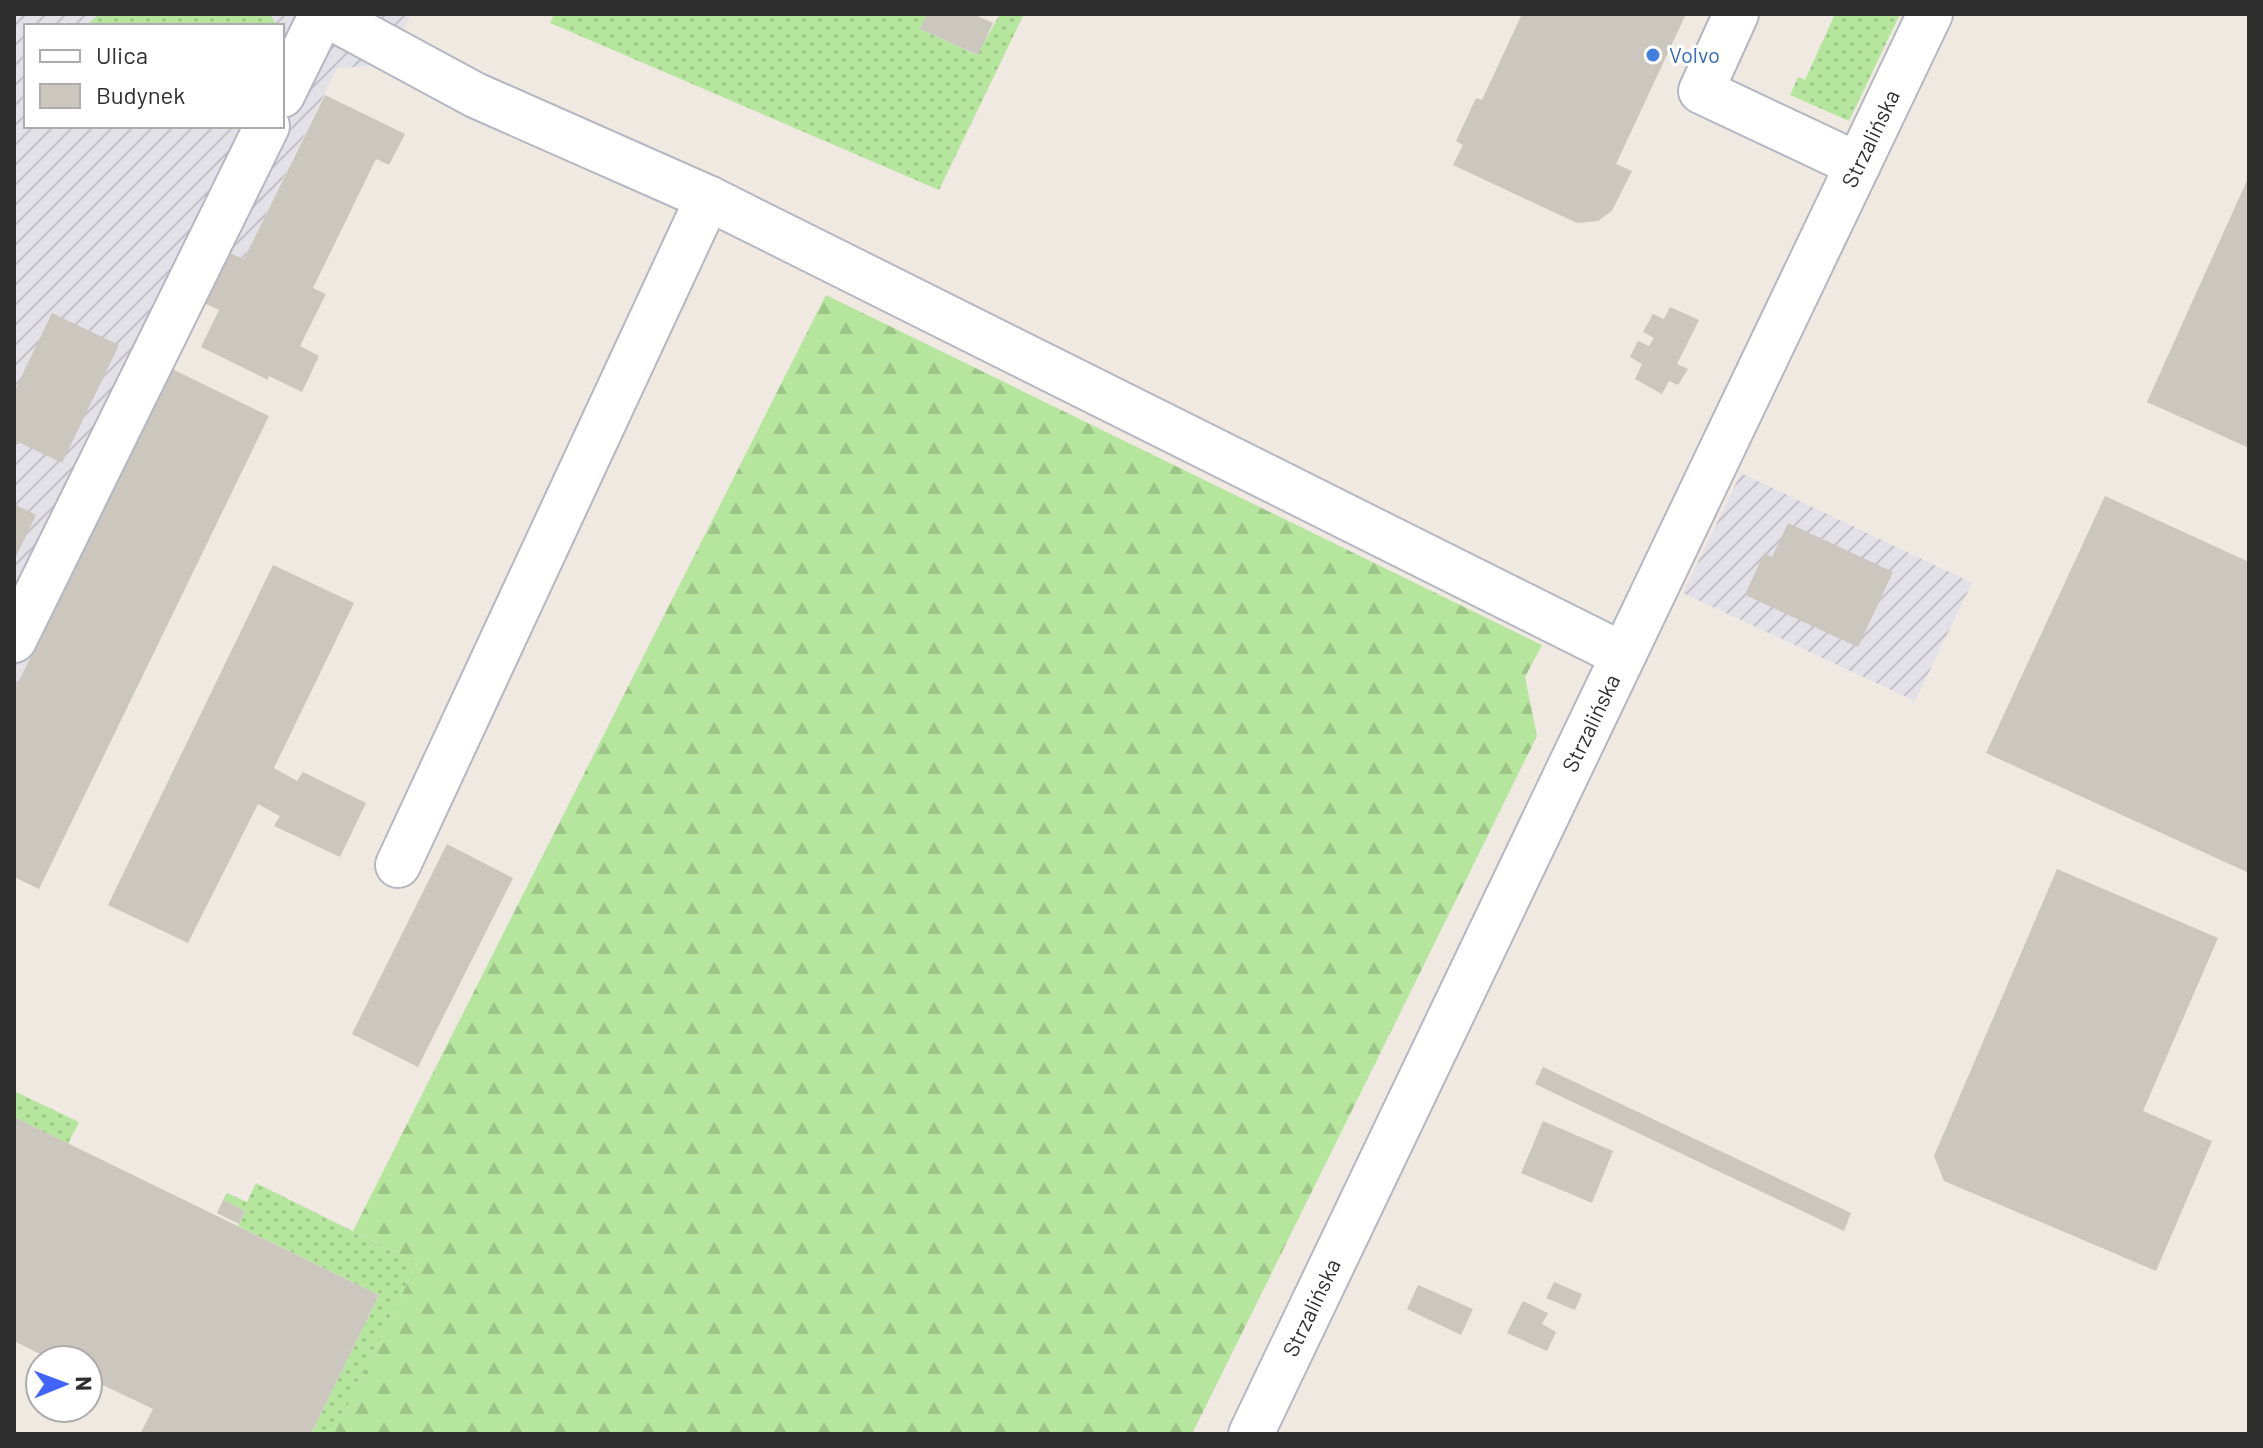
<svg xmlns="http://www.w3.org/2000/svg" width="2263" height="1448" viewBox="0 0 2263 1448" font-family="Barlow,sans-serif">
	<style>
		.industrial { fill: url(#industrial-furrows); fill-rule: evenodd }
		.grass { fill: url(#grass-dots) }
		.forest { fill: url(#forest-firs) }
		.building { fill: #cbc7bf }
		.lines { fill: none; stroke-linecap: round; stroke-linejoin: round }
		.minor-casing { stroke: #b4b7c1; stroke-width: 48 }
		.minor { stroke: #fff; stroke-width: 44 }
		.shop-dot { fill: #3f7fe0; stroke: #fff; stroke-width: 3 }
		.labels { text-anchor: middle; stroke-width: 6; stroke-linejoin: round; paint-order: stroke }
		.shop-label { font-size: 22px; fill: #366cbe; stroke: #fff; text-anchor: start }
		.street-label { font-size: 22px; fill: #2e2e2e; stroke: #fff }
	</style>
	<defs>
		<pattern id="industrial-furrows" width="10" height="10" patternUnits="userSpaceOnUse" patternTransform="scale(2)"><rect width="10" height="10" fill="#e3e1e8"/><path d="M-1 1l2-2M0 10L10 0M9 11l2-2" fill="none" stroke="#c3c1c7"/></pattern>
		<pattern id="grass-dots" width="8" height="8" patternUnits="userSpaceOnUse" patternTransform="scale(2)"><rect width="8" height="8" fill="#b6e59e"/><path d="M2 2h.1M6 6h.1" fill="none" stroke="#9dc588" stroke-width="1.8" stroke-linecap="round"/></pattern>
		<pattern id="forest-firs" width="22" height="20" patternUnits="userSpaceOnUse" patternTransform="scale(2)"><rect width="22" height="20" fill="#b6e59e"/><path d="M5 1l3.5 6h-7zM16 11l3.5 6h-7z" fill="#9dc588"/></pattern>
	</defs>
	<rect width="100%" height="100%" fill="#efe9e1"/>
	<g class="industrial">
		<path d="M 14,14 L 411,14 L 388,65 L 337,68 L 244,259 L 229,252 L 14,691 ZM 26,26 L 282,26 L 282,126 L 26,126 Z"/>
		<path d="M 1741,473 L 1972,583 L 1915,701 L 1683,593 Z"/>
	</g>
	<g class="grass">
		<path d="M 104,14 L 270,14 L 277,26 L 85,26 L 97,16 Z"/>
		<path d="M 554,14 L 927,14 L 920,29 L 977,55 L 1000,14 L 1024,14 L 939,190 L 550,23 Z"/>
		<path d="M 1835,14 L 1900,14 L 1849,121 L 1790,95 L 1798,77 L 1805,80 Z"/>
		<path d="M 14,1091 L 79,1122 L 68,1144 L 14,1117 Z"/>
		<path d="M 256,1183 L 417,1263 L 334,1434 L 311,1434 L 379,1295 L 238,1226 L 245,1211 L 223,1200 L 227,1193 L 247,1202 Z"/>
	</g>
	<path class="forest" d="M 826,295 L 1542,645 L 1525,677 L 1537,736 L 1192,1434 L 334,1434 L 417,1263 L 353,1231 Z"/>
	<g class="building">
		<path d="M 927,14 L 973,14 L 993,23 L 978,55 L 920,29 Z"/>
		<path d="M 1522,14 L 1686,14 L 1616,164 L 1632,171 L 1612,211 L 1598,221 L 1577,223 L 1453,165 L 1463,145 L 1456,141 L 1476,98 L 1482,100 Z"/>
		<path d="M 325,95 L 405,134 L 389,165 L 376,159 L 313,288 L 326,294 L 300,346 L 319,356 L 302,392 L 269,376 L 268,380 L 201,347 L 219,310 L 204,303 L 228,252 L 244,259 Z"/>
		<path d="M 2249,176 L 2249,448 L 2147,402 Z"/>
		<path d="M 1670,307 L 1699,320 L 1677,364 L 1688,369 L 1678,385 L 1669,381 L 1662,394 L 1635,379 L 1642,364 L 1630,357 L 1638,341 L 1649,346 L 1654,338 L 1643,332 L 1653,314 L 1664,319 Z"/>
		<path d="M 52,313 L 119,345 L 62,463 L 14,440 L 14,392 Z"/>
		<path d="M 172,369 L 269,416 L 39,889 L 14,877 L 14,691 Z"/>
		<path d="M 2105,496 L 2249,562 L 2249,873 L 1986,753 Z"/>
		<path d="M 14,504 L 36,515 L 14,561 Z"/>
		<path d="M 1788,523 L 1893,572 L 1858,647 L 1745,595 L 1764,553 L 1772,557 Z"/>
		<path d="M 273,565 L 354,603 L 274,768 L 297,781 L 303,772 L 366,803 L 340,857 L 274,826 L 280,816 L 258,804 L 188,943 L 108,905 Z"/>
		<path d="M 447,844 L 513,878 L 418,1067 L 352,1034 Z"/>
		<path d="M 2057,869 L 2218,938 L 2143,1111 L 2212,1141 L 2156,1271 L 1944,1181 L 1934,1156 Z"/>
		<path d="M 1543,1067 L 1851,1213 L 1844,1231 L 1535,1084 Z"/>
		<path d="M 14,1117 L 379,1295 L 311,1434 L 140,1434 L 153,1409 L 88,1378 L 88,1360 L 52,1360 L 14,1341 Z"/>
		<path d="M 1543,1121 L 1613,1151 L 1592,1203 L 1521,1173 Z"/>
		<path d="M 223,1200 L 245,1211 L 239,1224 L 217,1213 Z"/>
		<path d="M 1554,1282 L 1582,1294 L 1575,1310 L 1546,1298 Z"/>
		<path d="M 1418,1285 L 1473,1309 L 1461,1335 L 1407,1309 Z"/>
		<path d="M 1523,1301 L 1548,1313 L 1542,1324 L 1556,1332 L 1547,1351 L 1507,1333 Z"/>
	</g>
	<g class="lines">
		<g class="minor-casing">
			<g id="minor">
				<path d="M 325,14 L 475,95 L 708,198 L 1623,655"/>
				<path d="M 1736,14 L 1701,91 L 1858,165"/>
				<path d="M 282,95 L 322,14"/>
				<path d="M 14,640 L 267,126"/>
				<path d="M 398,865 L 708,198"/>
				<path id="s1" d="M 1251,1434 L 1930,14"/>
			</g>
		</g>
		<use href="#minor" class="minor"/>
	</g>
	<circle class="shop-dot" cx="1653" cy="55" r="8"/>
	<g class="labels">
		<g class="shop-label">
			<text x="1669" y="63">Volvo</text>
		</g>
		<g class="street-label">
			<text dy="8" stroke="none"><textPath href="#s1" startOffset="1436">Strzalińska</textPath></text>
			<text dy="8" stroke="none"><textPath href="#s1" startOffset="788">Strzalińska</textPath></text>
			<text dy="8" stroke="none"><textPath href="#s1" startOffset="140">Strzalińska</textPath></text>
		</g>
	</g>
	<rect width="2263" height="1448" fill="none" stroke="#2e2e2e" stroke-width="32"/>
	<rect x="24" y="24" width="260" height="104" fill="#ffffff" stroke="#ababab" stroke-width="2"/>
	<rect x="40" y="50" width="40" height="12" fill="#ffffff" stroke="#ababab" stroke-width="2"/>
	<text x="96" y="64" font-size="24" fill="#2e2e2e">Ulica</text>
	<rect x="40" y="84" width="40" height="24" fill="#cbc7bf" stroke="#ababab" stroke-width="2"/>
	<text x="96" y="104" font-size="24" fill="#2e2e2e">Budynek</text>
	<g transform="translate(64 1384) rotate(89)"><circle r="38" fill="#ffffff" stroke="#ababab" stroke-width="2"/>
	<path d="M0-6L14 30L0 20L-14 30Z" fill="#4264fb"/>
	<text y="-12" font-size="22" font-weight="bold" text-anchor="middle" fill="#2e2e2e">N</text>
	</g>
</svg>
